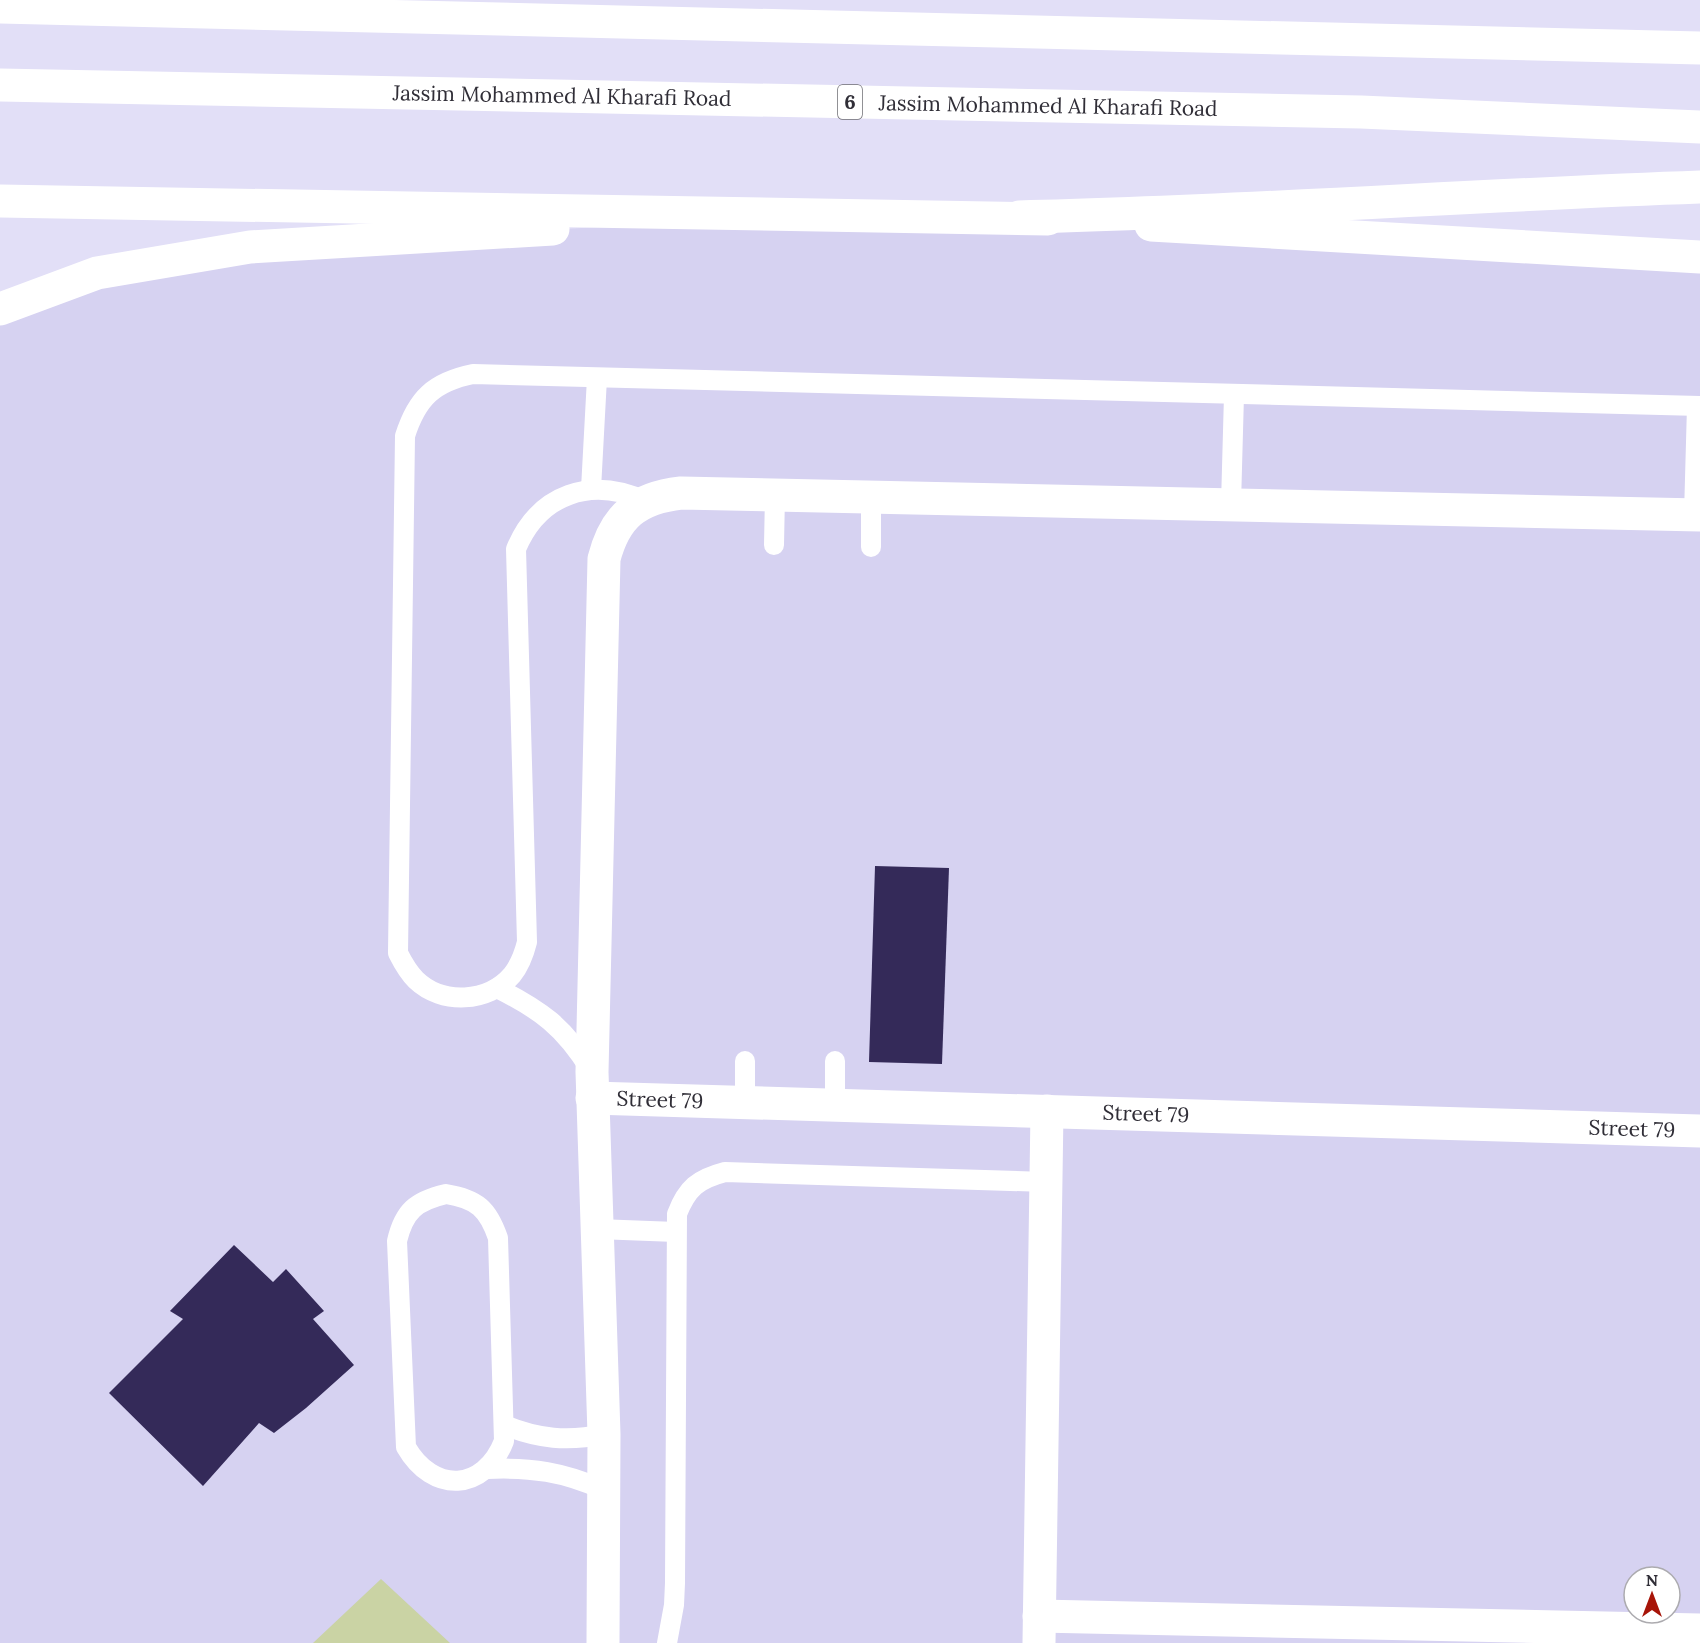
<svg xmlns="http://www.w3.org/2000/svg" width="1700" height="1643" viewBox="0 0 1700 1643" font-family="Lora,serif">
	<style>
		.built { fill: #d6d2f1; fill-rule: evenodd }
		.green { fill: #cad3a4 }
		.building { fill: #342a59 }
		.lines { fill: none; stroke-linecap: round; stroke-linejoin: round }
		.service { stroke: #fff; stroke-width: 20 }
		.minor { stroke: #fff; stroke-width: 33 }
		.primary { stroke: #fff; stroke-width: 33 }
		.motorway { stroke: #fff; stroke-width: 33 }
		.labels { text-anchor: middle; stroke-width: 6; stroke-linejoin: round; paint-order: stroke }
		.shield { fill: #fff; stroke: #6e6d73; stroke-width: 1.5 }
		.shield-label { font-size: 20px; font-weight: bold; fill: #302e37 }
		.street-label { font-size: 21px; fill: #302e37; stroke: #fff }
	</style>
	<rect width="100%" height="100%" fill="#e2dff7"/>
	<path class="built" d="M 826,214 L 1700,257 L 1700,1643 L 0,1643 L 0,309 L 250,247 ZM 1634,1577 L 1670,1577 L 1670,1613 L 1634,1613 Z"/>
	<path class="green" d="M 381,1579 L 450,1643 L 313,1643 Z"/>
	<g class="building">
		<path d="M 875,866 L 949,868 L 942,1064 L 869,1062 Z"/>
		<path d="M 234,1245 L 273,1282 L 286,1269 L 324,1311 L 313,1319 L 354,1365 L 306,1408 L 274,1433 L 259,1423 L 203,1486 L 109,1393 L 183,1319 L 170,1311 Z"/>
	</g>
	<g class="lines">
		<g class="service">
			<path d="M 591,489 L 597,378"/>
			<path d="M 871,497 L 871,547"/>
			<path d="M 645,501 C 591,476 539,494 516,549 L 527,942 C 524,954 520,965 512,975 C 488,1003 442,1005 416,980 C 408,972 403,963 398,953 L 405,436 C 417,398 434,382 473,374 L 1700,406"/>
			<path d="M 1231,504 L 1234,395"/>
			<path d="M 1694,515 L 1697,406"/>
			<path d="M 774,545 L 775,495"/>
			<path d="M 497,988 C 541,1010 564,1027 590,1069"/>
			<path d="M 745,1102 L 745,1061"/>
			<path d="M 835,1105 L 835,1061"/>
			<path d="M 446,1194 C 477,1199 488,1209 498,1238 L 504,1441 C 484,1492 433,1494 406,1447 L 397,1241 C 404,1211 416,1201 446,1194 Z"/>
			<path d="M 597,1229 L 676,1232"/>
			<path d="M 504,1425 C 538,1439 568,1442 604,1434"/>
			<path d="M 487,1469 C 531,1467 564,1472 604,1490"/>
			<path d="M 667,1643 L 674,1605 L 675,1583 L 677,1214 C 687,1188 698,1179 725,1172 L 1046,1182"/>
		</g>
		<g class="minor">
			<path d="M 592,1098 L 1700,1131"/>
			<path d="M 1039,1616 L 1700,1630"/>
			<path d="M 603,1643 L 604,1434 L 592,1072 L 604,559 C 615,516 637,498 681,493 L 1700,515"/>
			<path d="M 1039,1643 L 1047,1111"/>
		</g>
		<g class="primary">
			<path d="M 0,201 L 1048,219"/>
			<path d="M 1151,225 L 1700,257"/>
			<path d="M 0,309 L 97,273 L 250,247 L 553,229"/>
		</g>
		<g class="motorway">
			<path d="M 0,7 L 1700,48"/>
			<path d="M 0,85 L 1361,112 L 1700,127"/>
			<path d="M 1019,217 C 1246,212 1473,195 1700,187"/>
		</g>
	</g>
	<g class="labels">
		<rect class="shield" x="838" y="85" width="24" height="34" rx="4.5"/>
		<g class="shield-label">
			<text x="850" y="109">6</text>
		</g>
		<g class="street-label">
			<text transform="translate(562 96) rotate(1)" y="7">Jassim Mohammed Al Kharafi Road</text>
			<text transform="translate(1048 106) rotate(1)" y="7">Jassim Mohammed Al Kharafi Road</text>
			<text transform="translate(660 1100) rotate(2)" y="7">Street 79</text>
			<text transform="translate(1146 1114) rotate(2)" y="7">Street 79</text>
			<text transform="translate(1632 1129) rotate(2)" y="7">Street 79</text>
		</g>
	</g>
	<g transform="translate(1652 1595)"><circle r="28" fill="#ffffff" stroke="#acabaf" stroke-width="1.5"/>
	<path d="M0-4.5L10 22L0 15L-10 22Z" fill="#a71408"/>
	<text y="-9" font-size="16" font-weight="bold" text-anchor="middle" fill="#302e37">N</text>
	</g>
</svg>
